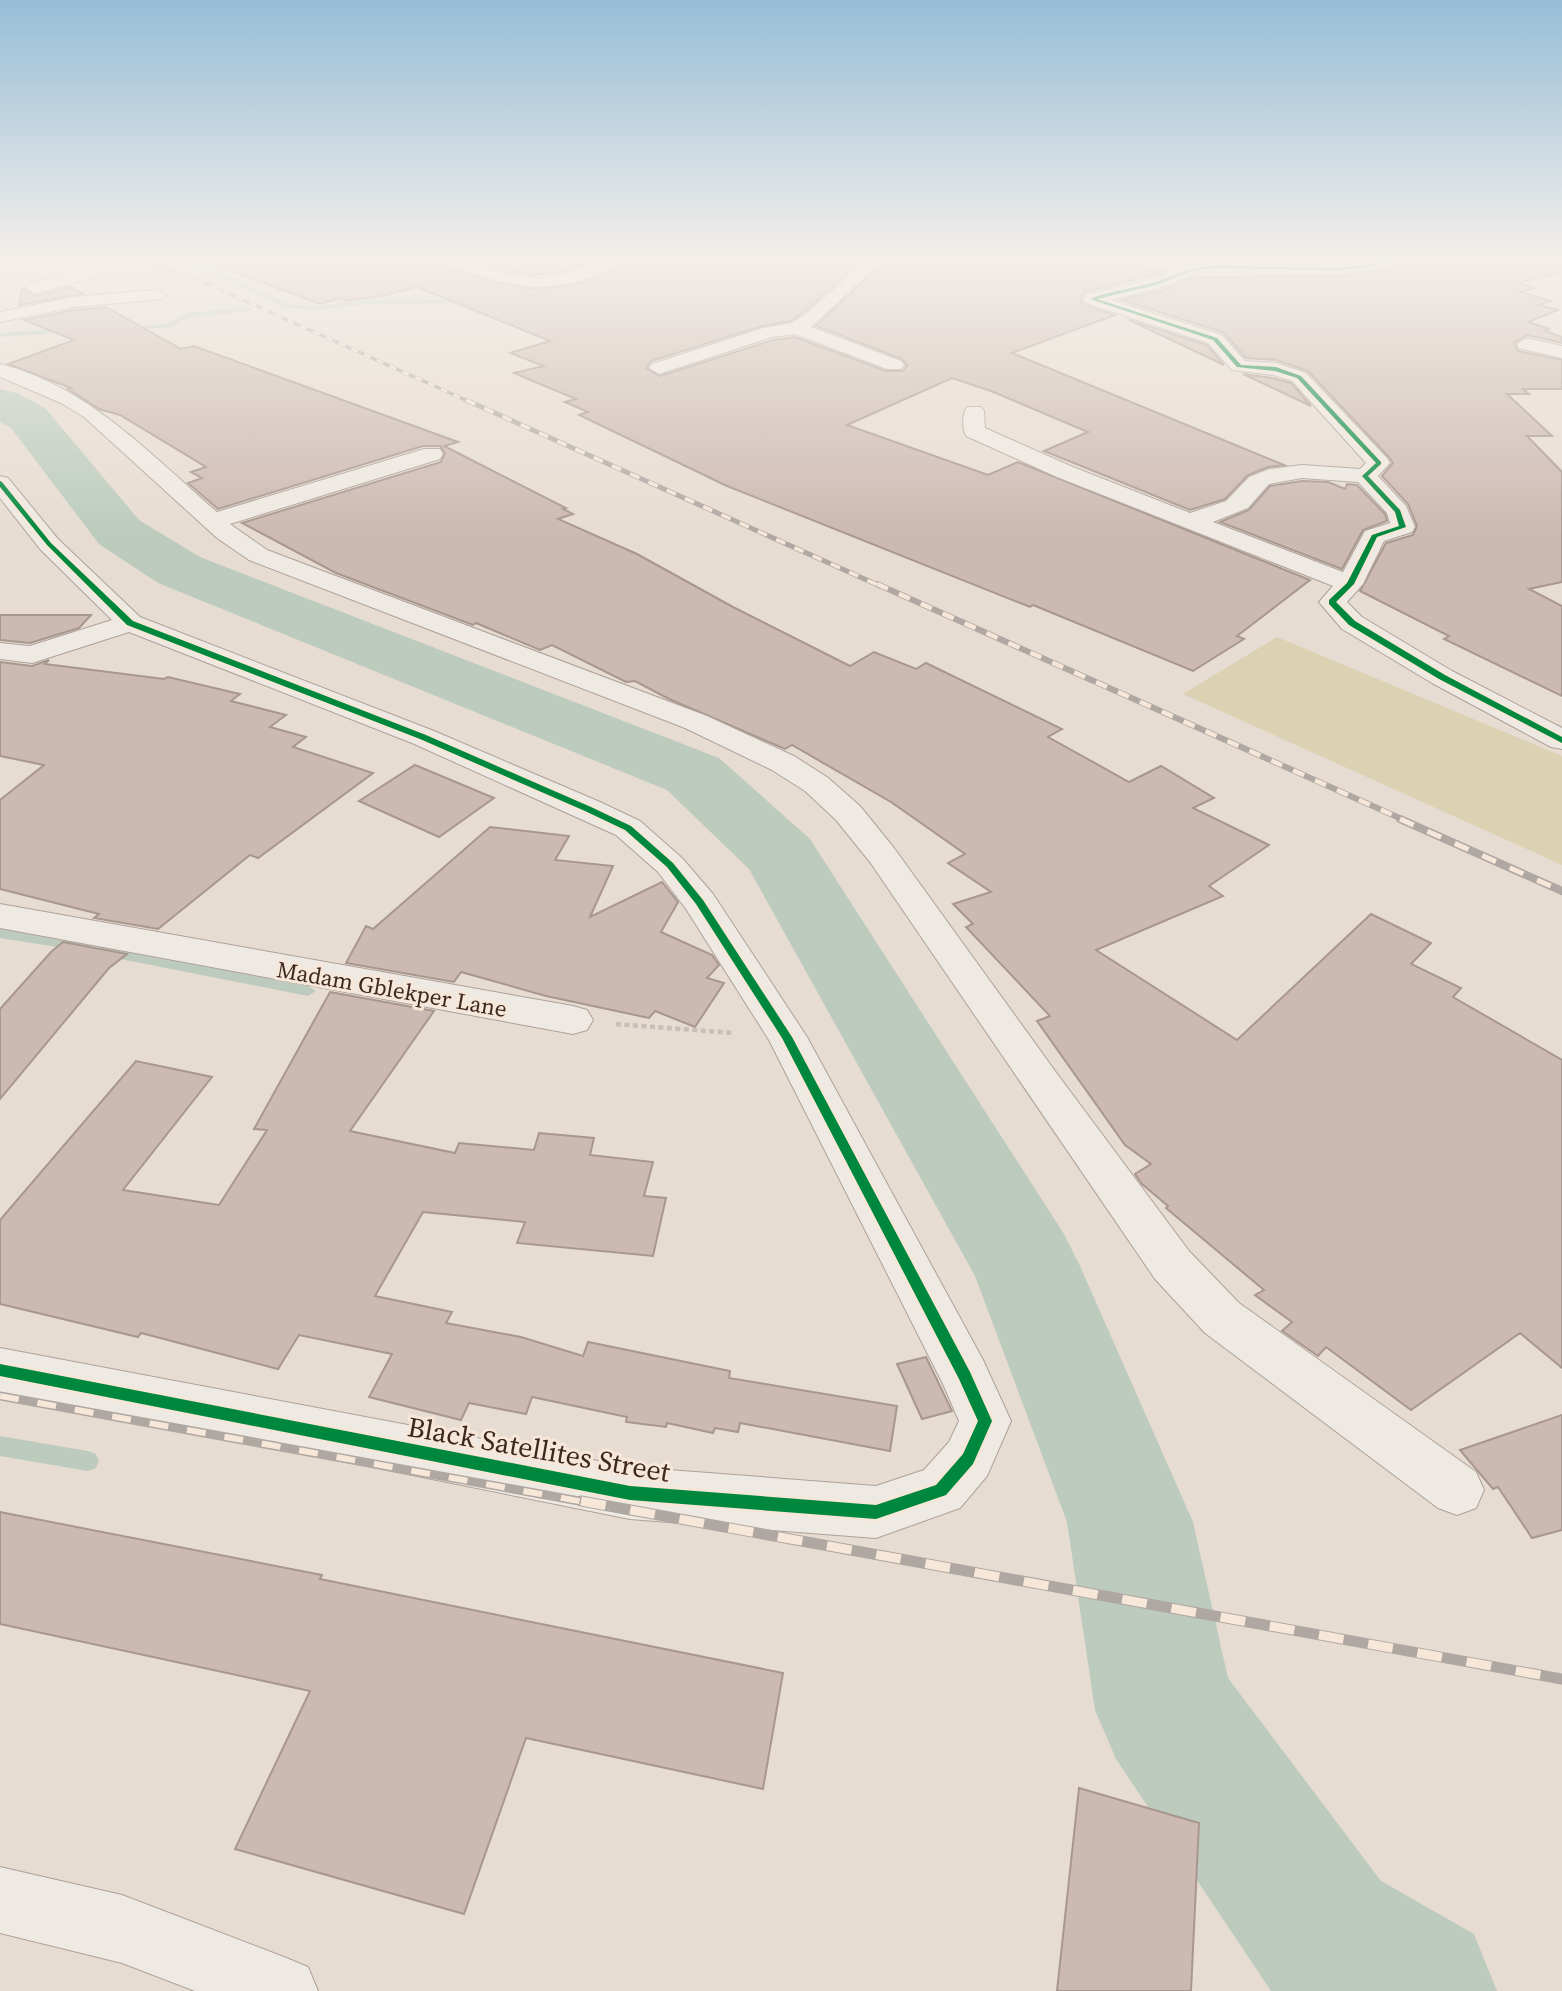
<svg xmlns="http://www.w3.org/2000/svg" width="1562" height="1991" viewBox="0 0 1562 1991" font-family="'Source Serif 4',serif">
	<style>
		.green { fill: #dad2b3 }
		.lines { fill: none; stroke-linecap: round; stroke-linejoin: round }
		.stream { fill: #bccbbe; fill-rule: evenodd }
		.river { fill: #bccbbe; fill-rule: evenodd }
		.building { fill: #ccb9b1; stroke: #a8978f; stroke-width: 2 }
		.minor-casing { stroke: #ada199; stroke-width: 2 }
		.path-far1 { stroke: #c8bfb8; stroke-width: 2; stroke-dasharray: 2.5 2; stroke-linecap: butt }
		.path { stroke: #c8bfb8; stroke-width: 4.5; stroke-dasharray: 5 3.5; stroke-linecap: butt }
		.minor { fill: #efe9e3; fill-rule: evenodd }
		.rail-far5-casing { stroke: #afa7a2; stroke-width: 3.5 }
		.rail-far4-casing { stroke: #afa7a2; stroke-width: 5 }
		.rail-far3-casing { stroke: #afa7a2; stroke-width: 6 }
		.rail-far2-casing { stroke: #afa7a2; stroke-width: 8 }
		.rail-far1-casing { stroke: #afa7a2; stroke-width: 9 }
		.rail-casing { stroke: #afa7a2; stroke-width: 11 }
		.rail-far5 { stroke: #f7e7d8; stroke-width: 2.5; stroke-dasharray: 7; stroke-linecap: butt }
		.rail-far4 { stroke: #f7e7d8; stroke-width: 3.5; stroke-dasharray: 10; stroke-linecap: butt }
		.rail-far3 { stroke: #f7e7d8; stroke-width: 4.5; stroke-dasharray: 12; stroke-linecap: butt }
		.rail-far2 { stroke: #f7e7d8; stroke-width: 5; stroke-dasharray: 15; stroke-linecap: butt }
		.rail-far1 { stroke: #f7e7d8; stroke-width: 6; stroke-dasharray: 19; stroke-linecap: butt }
		.rail { stroke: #f7e7d8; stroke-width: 9; stroke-dasharray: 25; stroke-linecap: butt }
		.cycleway-casing { stroke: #f7e7d8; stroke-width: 5 }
		.cycleway { fill: #00873e; fill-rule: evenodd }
		.labels { text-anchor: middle; stroke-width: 6; stroke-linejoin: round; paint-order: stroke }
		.street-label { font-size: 23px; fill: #3d2720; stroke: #f7e7d8 }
		.near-street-label { font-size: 28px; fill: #3d2720; stroke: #f7e7d8 }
	</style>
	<rect width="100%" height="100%" fill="#e7dcd1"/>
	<path class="green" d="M 1277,637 L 1562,756 L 1562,865 L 1183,694 Z"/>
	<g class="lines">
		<g class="stream">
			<path d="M 163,257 L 172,257 L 224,274 L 287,304 L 314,306 L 369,300 L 470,299 L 474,301 L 470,303 L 369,304 L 314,310 L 286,308 L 220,276 Z"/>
			<path d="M 1202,257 L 1211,257 L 1106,289 L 1079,294 L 1076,292 Z"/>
			<path d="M 249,307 L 252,311 L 190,317 L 168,328 L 122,330 L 118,328 L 166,324 L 188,313 Z"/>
			<path d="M 74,328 L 71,332 L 0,337 L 0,333 Z"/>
			<path d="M 0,928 L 83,941 L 91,946 L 83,951 L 0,938 Z"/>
			<path d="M 105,946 L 308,986 L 316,991 L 308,996 L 100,955 L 97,951 L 100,947 Z"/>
			<path d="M 0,1436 L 88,1451 L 96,1454 L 99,1461 L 96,1468 L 88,1471 L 0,1456 Z"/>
		</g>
		<path class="river" d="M 0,389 L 17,393 L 45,408 L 139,520 L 200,557 L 719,758 L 810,839 L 1064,1234 L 1080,1266 L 1193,1522 L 1228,1678 L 1381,1881 L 1474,1934 L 1497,1991 L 1271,1991 L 1116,1759 L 1095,1710 L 1067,1522 L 975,1276 L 749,869 L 667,790 L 158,583 L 99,544 L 11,428 L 0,422 Z"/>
	</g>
	<g class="building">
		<path d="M 206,257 L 432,257 L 436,262 L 476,277 L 533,289 L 573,285 L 595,279 L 617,268 L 629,257 L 865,257 L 807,310 L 791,321 L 762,326 L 651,361 L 646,368 L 660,376 L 773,340 L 795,337 L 886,371 L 903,371 L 907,365 L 902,359 L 816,326 L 889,257 L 1122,257 L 1126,263 L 1164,272 L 1085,292 L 1080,299 L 1084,305 L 1115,315 L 1012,353 L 1284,465 L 1268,467 L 1248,475 L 1225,499 L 1190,510 L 1044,451 L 1088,432 L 991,391 L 952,378 L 847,425 L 988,475 L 1018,462 L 1310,580 L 1237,636 L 1244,639 L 1193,671 L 1033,605 L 1030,607 L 727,486 L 579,415 L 588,412 L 565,402 L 576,399 L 514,373 L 544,366 L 510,353 L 550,341 L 417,287 L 382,296 L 345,301 L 342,298 L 320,304 L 206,261 Z"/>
		<path d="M 460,257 L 606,257 L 555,273 L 531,275 Z"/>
		<path d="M 1165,257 L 1381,257 L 1342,261 L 1212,259 L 1190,262 Z"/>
		<path d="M 1405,257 L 1539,257 L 1543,262 L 1560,268 L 1560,273 L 1518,283 L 1535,288 L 1520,292 L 1551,301 L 1538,305 L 1558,310 L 1528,322 L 1550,329 L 1543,330 L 1562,337 L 1562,343 L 1527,335 L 1514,343 L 1518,351 L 1562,360 L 1562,389 L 1523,389 L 1529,394 L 1507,394 L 1552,436 L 1527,436 L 1562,472 L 1562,582 L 1529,589 L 1562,606 L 1562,696 L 1444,639 L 1449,636 L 1360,591 L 1386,543 L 1413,535 L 1417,526 L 1408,504 L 1382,476 L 1393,463 L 1389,457 L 1308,371 L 1276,360 L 1246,358 L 1223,332 L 1121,300 L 1161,291 L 1194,277 L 1344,276 L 1391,268 Z"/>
		<path d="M 71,287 L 83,294 L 19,305 L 22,288 L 35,296 Z"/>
		<path d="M 106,307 L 181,349 L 194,346 L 458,442 L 444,446 L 566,508 L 563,509 L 573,514 L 558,519 L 637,554 L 733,607 L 850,666 L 874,652 L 916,669 L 926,663 L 1062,729 L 1048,737 L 1129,782 L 1161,766 L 1214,798 L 1193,808 L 1269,845 L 1209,886 L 1223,896 L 1096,950 L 1237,1040 L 1371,914 L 1431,943 L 1411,964 L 1461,988 L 1453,997 L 1562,1060 L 1562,1368 L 1520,1333 L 1411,1410 L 1326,1347 L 1318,1356 L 1282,1331 L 1292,1322 L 1255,1295 L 1264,1290 L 1166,1208 L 1168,1206 L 1142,1184 L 1135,1174 L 1151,1164 L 1125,1145 L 1037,1021 L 1050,1016 L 966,927 L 973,924 L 953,904 L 991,892 L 948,863 L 965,854 L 891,802 L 792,745 L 785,749 L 669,699 L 635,681 L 626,682 L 552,645 L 540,650 L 476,623 L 473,625 L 336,573 L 242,523 L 441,462 L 445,453 L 440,446 L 423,446 L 218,509 L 188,483 L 202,478 L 191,472 L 206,467 L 120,415 L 99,409 L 68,389 L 71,388 L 8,364 L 74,340 L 24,320 L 73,310 Z"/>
		<path d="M 1129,320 L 1207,345 L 1224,365 Z"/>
		<path d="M 1243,374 L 1272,378 L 1291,383 L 1311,406 Z"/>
		<path d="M 1302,481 L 1328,482 L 1345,489 L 1347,484 L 1357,485 L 1385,514 L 1387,521 L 1363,530 L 1342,569 L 1220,522 L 1249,510 L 1270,486 Z"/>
		<path d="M 0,615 L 91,615 L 79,628 L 30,643 L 0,640 Z"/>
		<path d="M 49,660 L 45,664 L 164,679 L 168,677 L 240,694 L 231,701 L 286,715 L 270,727 L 306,737 L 293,747 L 373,773 L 258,858 L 250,855 L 158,929 L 94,918 L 99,914 L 0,889 L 0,800 L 44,765 L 0,756 L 0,662 L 32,666 Z"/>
		<path d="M 415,765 L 494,798 L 439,837 L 359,801 Z"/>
		<path d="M 490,827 L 569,836 L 555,860 L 613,866 L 590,917 L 662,882 L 678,902 L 661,932 L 712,955 L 719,965 L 707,978 L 724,983 L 695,1027 L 655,1011 L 649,1018 L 546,996 L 461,972 L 454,982 L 346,963 L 366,926 L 373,929 Z"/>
		<path d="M 63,942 L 127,954 L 109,968 L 0,1099 L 0,1009 L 51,952 Z"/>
		<path d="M 330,992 L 434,1011 L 350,1131 L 455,1153 L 459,1143 L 534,1150 L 539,1133 L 594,1138 L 590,1155 L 653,1162 L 644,1196 L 666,1198 L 653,1256 L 517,1243 L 525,1222 L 423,1212 L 375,1296 L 452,1312 L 446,1323 L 521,1337 L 583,1356 L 588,1342 L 730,1371 L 729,1378 L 897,1406 L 890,1451 L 740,1423 L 738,1432 L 715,1428 L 713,1433 L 667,1423 L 666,1427 L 626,1422 L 627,1417 L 532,1397 L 526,1414 L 469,1403 L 461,1420 L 369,1397 L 392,1354 L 299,1335 L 278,1369 L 141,1333 L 138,1337 L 0,1304 L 0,1220 L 136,1061 L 212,1077 L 123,1190 L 219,1205 L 267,1130 L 254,1129 Z"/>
		<path d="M 926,1357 L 952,1411 L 922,1419 L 897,1364 Z"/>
		<path d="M 1562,1415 L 1562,1530 L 1532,1538 L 1498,1487 L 1493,1489 L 1460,1450 Z"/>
		<path d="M 0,1512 L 322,1575 L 320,1579 L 783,1673 L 763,1789 L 526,1738 L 464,1914 L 235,1849 L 310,1691 L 0,1624 Z"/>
		<path d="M 1079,1788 L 1199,1823 L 1191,1991 L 1057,1991 Z"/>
	</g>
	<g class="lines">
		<g class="minor-casing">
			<g id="minor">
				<path d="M 99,257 L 116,257 C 97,282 62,286 34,293 L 26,288 L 28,284 L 78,270 Z"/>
				<path d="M 435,257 C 470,256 497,276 531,278 C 566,281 593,256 626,257 C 619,265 604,272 594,276 C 534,299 494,281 437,260 Z"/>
				<path d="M 869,257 L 886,257 L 811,327 L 901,361 L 904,365 L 901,369 L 887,369 L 795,334 L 772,337 L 659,374 L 649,368 L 652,364 L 763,328 L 792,323 L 809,312 Z"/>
				<path d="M 1125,257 L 1153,257 L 1190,265 L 1212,262 L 1342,264 L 1403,257 C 1384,283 1247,272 1212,272 L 1193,274 L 1160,288 L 1111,300 L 1222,335 L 1245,361 L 1276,363 L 1306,373 L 1387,458 L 1390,463 L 1378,476 L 1406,506 L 1415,527 L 1412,532 L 1384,541 L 1363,584 L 1347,602 L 1362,617 L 1452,671 L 1562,728 L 1562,749 L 1551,747 L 1432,683 L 1342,629 L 1319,602 L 1333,586 L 1057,477 L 966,436 C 962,428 962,414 967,407 L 981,407 L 984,411 L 985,428 L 1073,467 L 1190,513 L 1226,501 L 1249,477 L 1269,469 L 1302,465 L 1360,469 L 1366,463 L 1292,381 L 1273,375 L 1232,370 L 1208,343 L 1086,303 L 1083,299 L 1086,295 L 1148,280 L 1173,271 L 1127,260 ZM 1302,478 L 1358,482 L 1387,513 L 1390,523 L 1365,531 L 1343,572 L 1213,522 L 1248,508 L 1269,484 Z"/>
				<path d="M 1542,257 L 1562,257 L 1562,266 L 1544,260 Z"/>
				<path d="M 157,290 L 166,295 L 163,299 L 73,307 L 0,322 L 0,312 L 73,297 Z"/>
				<path d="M 1526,338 L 1562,346 L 1562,358 L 1519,348 L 1517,344 Z"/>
				<path d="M 0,364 C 88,386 151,455 217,512 L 424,449 L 440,449 L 443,454 L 440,459 L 230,524 L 267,550 L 707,716 L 794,756 L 827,777 L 860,806 L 894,848 L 1055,1071 L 1189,1251 L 1239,1303 L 1476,1472 L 1484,1490 L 1476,1508 L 1457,1515 L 1438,1508 L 1205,1333 L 1155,1279 L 870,862 L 836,820 L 805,791 L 772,770 L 685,728 L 249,560 L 217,538 L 84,417 L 61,403 L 0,377 Z"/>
				<path d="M 0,476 L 8,478 L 58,539 L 140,617 L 434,731 L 600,802 L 640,821 L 682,858 L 713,894 L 807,1037 L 983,1360 L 1011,1421 L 987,1476 L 960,1508 L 876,1538 L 630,1519 L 0,1392 L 0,1348 L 630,1467 L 876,1486 L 924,1470 L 949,1442 L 959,1421 L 943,1384 L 769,1040 L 686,909 L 658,872 L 616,835 L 412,743 L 129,632 L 32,663 L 0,659 L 0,643 L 30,646 L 112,620 L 40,549 L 0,498 Z"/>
				<path d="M 0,904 L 573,1006 L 587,1010 L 593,1020 L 587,1030 L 573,1034 L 0,928 Z"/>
				<path d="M 0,1867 L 122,1895 L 284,1957 L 308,1967 L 318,1991 L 195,1991 L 122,1963 L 0,1933 Z"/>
			</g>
		</g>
		<g class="path-far1">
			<path d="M 162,257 L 165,257"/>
			<path d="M 167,259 L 173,258"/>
			<path d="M 176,262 L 183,261"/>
			<path d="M 214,275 L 221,274"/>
			<path d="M 227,281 L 234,279"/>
			<path d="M 256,297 L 269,295"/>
		</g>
		<path class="path" d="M 616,1024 L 733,1033"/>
		<use href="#minor" class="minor"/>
		<g class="rail-far5-casing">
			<path id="rail-far5" d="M 132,257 L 210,285 L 470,402"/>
		</g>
		<g class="rail-far4-casing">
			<path id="rail-far4" d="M 466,400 L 880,586"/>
		</g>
		<g class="rail-far3-casing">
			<path id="rail-far3" d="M 877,584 L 1404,820"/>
		</g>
		<g class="rail-far2-casing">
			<path id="rail-far2" d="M 1400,819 L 1562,891"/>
		</g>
		<g class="rail-far1-casing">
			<path id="rail-far1" d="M 0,1396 L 590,1503"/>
		</g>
		<g class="rail-casing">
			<path id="rail" d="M 581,1501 L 1562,1679"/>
		</g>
		<use href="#rail-far5" class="rail-far5"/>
		<use href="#rail-far4" class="rail-far4"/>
		<use href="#rail-far3" class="rail-far3"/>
		<use href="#rail-far2" class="rail-far2"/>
		<use href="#rail-far1" class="rail-far1"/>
		<use href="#rail" class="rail"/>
		<g class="cycleway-casing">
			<g id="cycleway">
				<path d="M 1393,257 L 1397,257 L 1389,263 L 1342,270 L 1212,268 L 1191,271 L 1156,285 L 1097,299 L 1217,338 L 1241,365 L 1276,367 L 1301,376 L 1381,462 L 1381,464 L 1368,476 L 1400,510 L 1406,527 L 1377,537 L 1354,584 L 1336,602 L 1355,621 L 1445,675 L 1562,737 L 1562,743 L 1439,679 L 1349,625 L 1329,604 L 1329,600 L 1347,583 L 1372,535 L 1399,526 L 1395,512 L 1362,476 L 1376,463 L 1297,378 L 1275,371 L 1237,367 L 1213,340 L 1090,299 C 1109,291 1131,289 1152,283 C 1173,277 1190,267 1213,266 C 1249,264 1369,276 1393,257 Z"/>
				<path d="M 0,481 L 2,482 L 51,543 L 133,621 L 426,735 L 591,807 L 631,826 L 673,863 L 703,900 L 792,1037 L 970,1372 L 992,1421 L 973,1464 L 946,1495 L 876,1519 L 630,1500 L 0,1376 L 0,1364 L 630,1486 L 876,1505 L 936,1485 L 963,1454 L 978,1421 L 959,1379 L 782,1038 L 696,904 L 667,867 L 625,830 L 585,811 L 420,739 L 127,625 L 47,545 L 0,487 Z"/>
			</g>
		</g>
		<use href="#cycleway" class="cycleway"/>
	</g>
	<linearGradient id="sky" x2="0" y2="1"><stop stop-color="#96bdd7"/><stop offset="0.48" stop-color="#f4efea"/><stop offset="1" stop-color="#f4efea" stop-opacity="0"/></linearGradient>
	<rect width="1562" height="536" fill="url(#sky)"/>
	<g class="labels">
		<g class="street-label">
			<text transform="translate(392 989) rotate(10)" y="8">Madam Gblekper Lane</text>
		</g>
		<g class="near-street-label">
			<text transform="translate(539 1449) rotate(10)" y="10">Black Satellites Street</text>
		</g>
	</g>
</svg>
